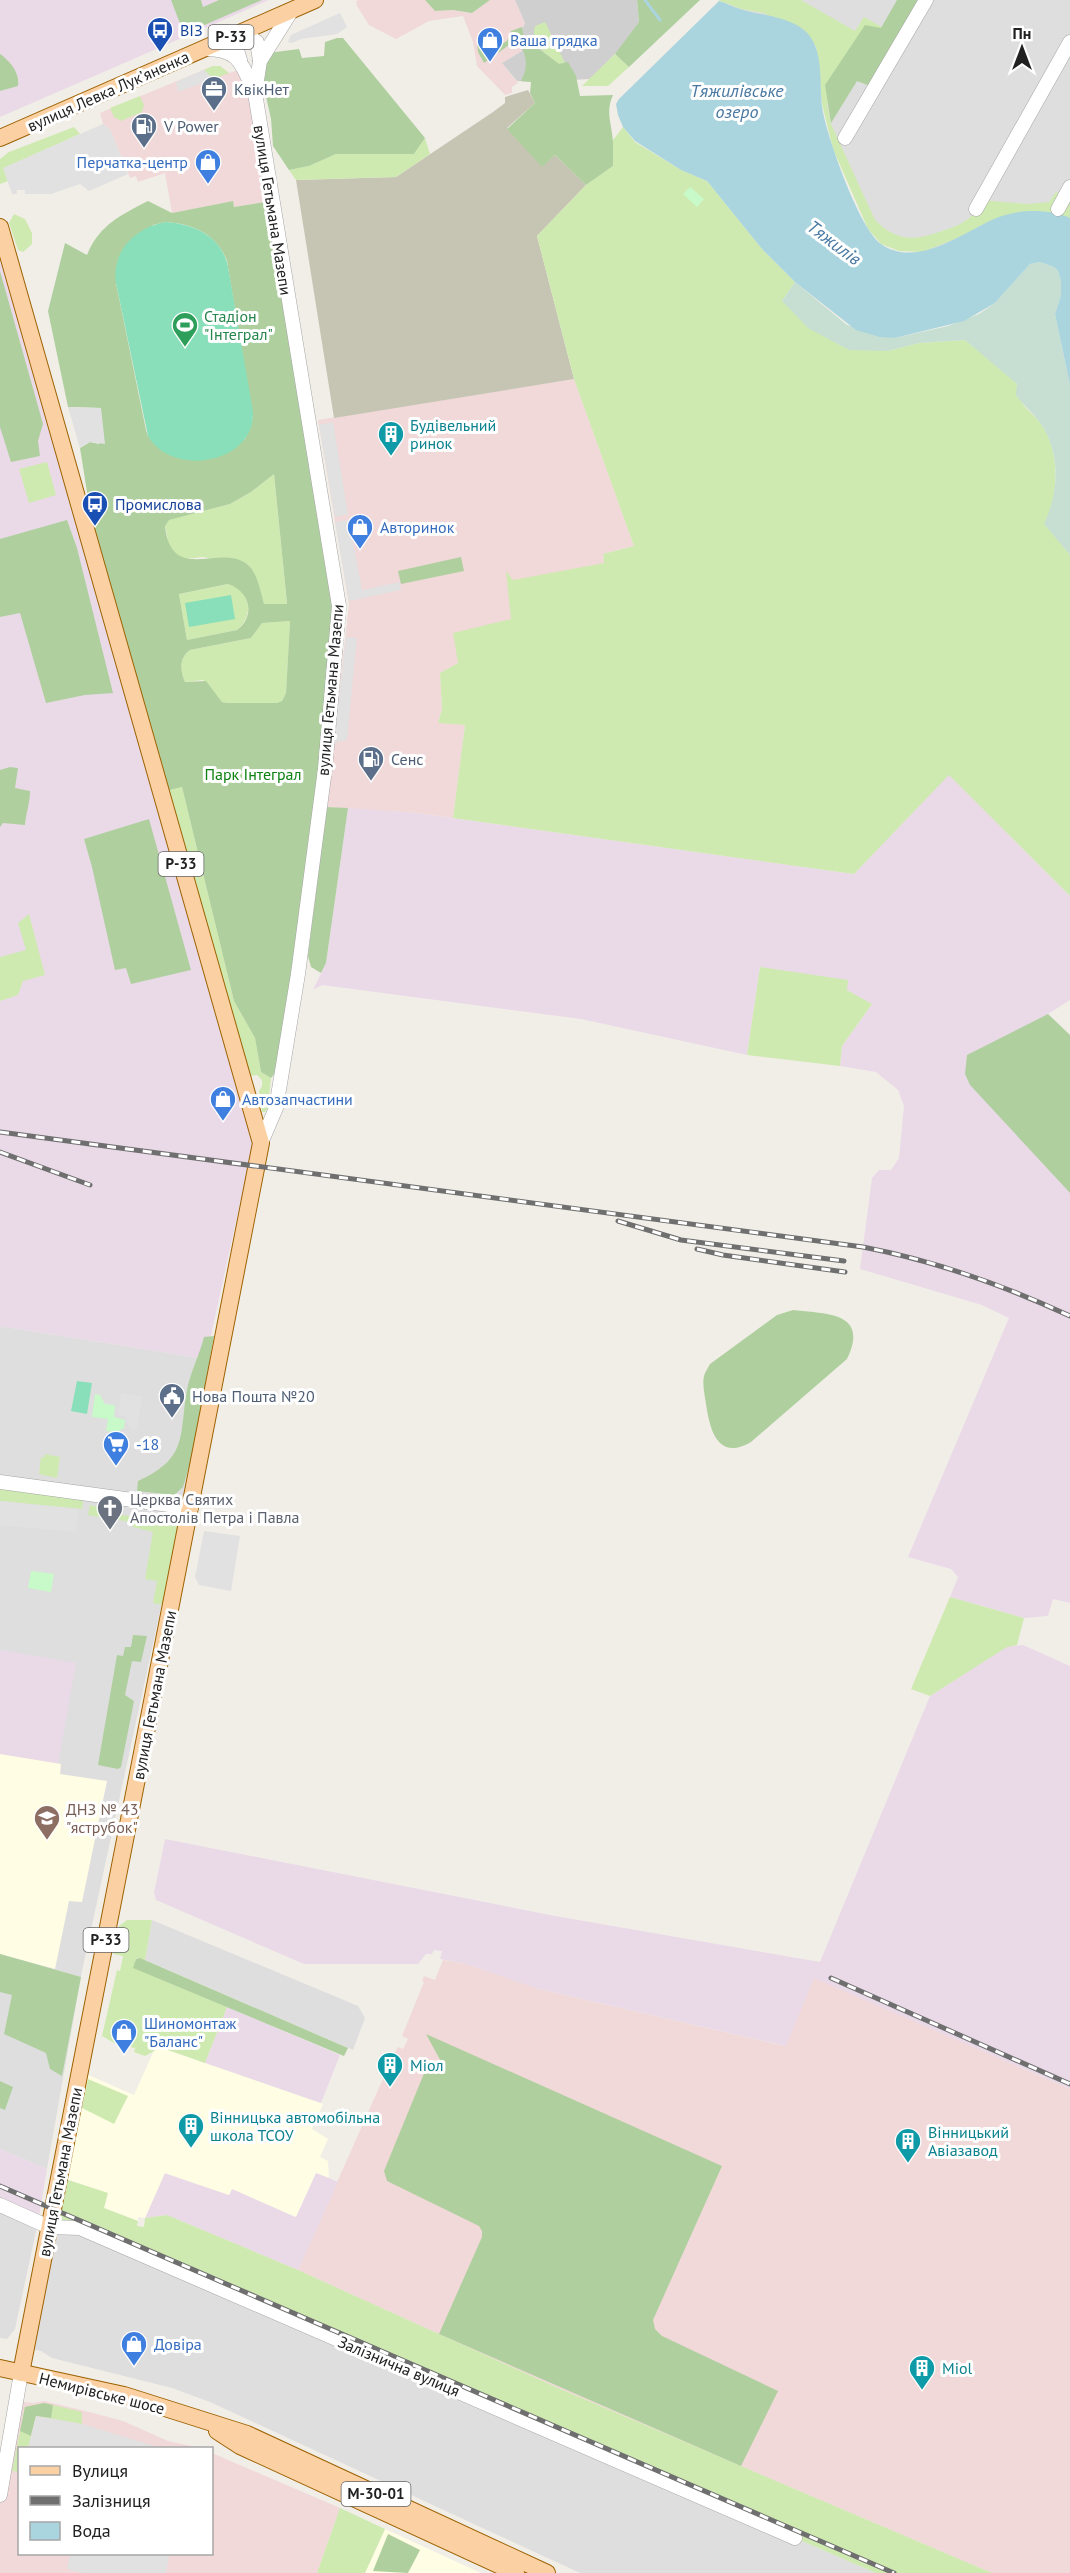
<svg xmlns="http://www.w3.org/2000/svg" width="1070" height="2573" viewBox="0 0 1070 2573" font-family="'PT Sans',sans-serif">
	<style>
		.residential { fill: #dfdede }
		.commercial { fill: #f1d8d9 }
		.industrial { fill: #eadae8 }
		.education { fill: #fffde4 }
		.religious { fill: #cfcfcf }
		.construction { fill: #c6c5b4 }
		.grass { fill: #cfeab0 }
		.forest { fill: #afd09e; fill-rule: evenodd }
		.wetland { fill: #c6dfd2 }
		.park { fill: #c8f9c9 }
		.pitch { fill: #88dfb9 }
		.parking { fill: #e1e1e1 }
		.water { fill: #aad5de }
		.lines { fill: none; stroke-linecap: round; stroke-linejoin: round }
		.stream { stroke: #aad5de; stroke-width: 3 }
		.minor-casing { stroke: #a5a5a5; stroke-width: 15 }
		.major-casing { stroke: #9d6202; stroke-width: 18 }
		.minor { stroke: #fff; stroke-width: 14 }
		.major { stroke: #fbd1a4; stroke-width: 16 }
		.rail-casing { stroke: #6f6f6f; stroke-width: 5 }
		.rail { stroke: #fff; stroke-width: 3; stroke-dasharray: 9; stroke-linecap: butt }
		.labels { text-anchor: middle; stroke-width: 6; stroke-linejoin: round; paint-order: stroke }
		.shield { fill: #fff; stroke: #646464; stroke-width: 1.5 }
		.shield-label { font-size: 15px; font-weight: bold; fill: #212121 }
		.transit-label { font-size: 16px; fill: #164399; stroke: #fff; text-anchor: start }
		.shop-label { font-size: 16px; fill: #366cbe; stroke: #fff; text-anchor: start }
		.service-label { font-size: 16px; fill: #4e5e75; stroke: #fff; text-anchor: start }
		.street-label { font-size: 16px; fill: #212121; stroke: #fff }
		.leisure-label { font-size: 16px; fill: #27864d; stroke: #fff; text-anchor: start }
		.culture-label { font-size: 16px; fill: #0d838f; stroke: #fff; text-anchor: start }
		.park-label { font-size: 16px; fill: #0d8111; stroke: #fff }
		.worship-label { font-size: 16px; fill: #5b616d; stroke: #fff; text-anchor: start }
		.education-label { font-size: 16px; fill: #785e54; stroke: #fff; text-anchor: start }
		.water-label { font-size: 18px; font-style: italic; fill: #4878a1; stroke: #fff }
	</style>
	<rect width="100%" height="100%" fill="#f1eee8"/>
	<g class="residential">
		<path d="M 718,0 L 1070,0 L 1070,218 L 1066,216 L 922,252 L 868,229 L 821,96 L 816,46 Z"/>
		<path d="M 0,1326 L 206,1359 L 179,1524 L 82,1971 L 47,2169 L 0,2149 Z"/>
		<path d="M 152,1920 L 358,2006 L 365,2018 L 353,2050 L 145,1960 Z"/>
		<path d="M 0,2199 L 39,2217 L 15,2329 L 7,2339 L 0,2338 Z"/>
		<path d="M 56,2228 L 80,2228 L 876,2573 L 580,2573 L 210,2402 L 172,2388 L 52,2358 L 41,2351 L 31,2349 Z"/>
	</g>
	<g class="commercial">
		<path d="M 359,0 L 425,0 L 435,11 L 453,10 L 472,13 L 490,0 L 515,0 L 525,23 L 516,41 L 522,51 L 502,63 L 518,83 L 512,87 L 512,93 L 505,95 L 477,66 L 473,42 L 463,16 L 429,21 L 396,39 L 369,25 L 357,6 L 356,1 Z"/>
		<path d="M 213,66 L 220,66 L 229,73 L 244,68 L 271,201 L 234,207 L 233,201 L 172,213 L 165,173 L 138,182 L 136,176 L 130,178 L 110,129 L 103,124 L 100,113 Z"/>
		<path d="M 574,379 L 634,546 L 603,554 L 604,563 L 511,619 L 458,663 L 440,673 L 442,709 L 438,722 L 465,725 L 453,818 L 416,813 L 326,807 L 349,604 L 318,420 Z"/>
		<path d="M 443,1960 L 466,1964 L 539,1989 L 785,2046 L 814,1977 L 1070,2089 L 1070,2573 L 992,2573 L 556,2387 L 298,2270 L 394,2054 L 398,2047 L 403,2049 L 408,2039 L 402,2036 L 424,1982 L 422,1981 L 424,1976 L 435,1980 Z"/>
		<path d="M 16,2401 L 33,2403 L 44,2401 L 93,2413 L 123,2421 L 168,2441 L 200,2448 L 20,2448 L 20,2554 L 212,2554 L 212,2453 L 340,2508 L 317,2573 L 0,2573 L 0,2495 Z"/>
	</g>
	<g class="industrial">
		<path d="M 0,0 L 269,0 L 0,117 Z"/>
		<path d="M 0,255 L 253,1143 L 206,1359 L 0,1326 Z"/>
		<path d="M 949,774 L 1070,896 L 1070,1000 L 1048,1014 L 1070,1035 L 1070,1603 L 1053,1599 L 1048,1616 L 1024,1618 L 950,1597 L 958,1577 L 951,1569 L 908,1557 L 1009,1318 L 982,1305 L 860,1269 L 872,1178 L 879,1170 L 891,1170 L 899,1158 L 904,1106 L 898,1090 L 876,1072 L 840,1066 L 842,1046 L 872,1004 L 760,967 L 747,1055 L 581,1019 L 322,985 L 313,990 L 326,963 L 348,808 L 416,813 L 854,874 Z"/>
		<path d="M 1023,1645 L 1070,1666 L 1070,2089 L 814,1978 L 786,2046 L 539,1989 L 466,1964 L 440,1959 L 442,1951 L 434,1950 L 432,1954 L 426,1954 L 418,1964 L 304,1964 L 156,1900 L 154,1893 L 165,1839 L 555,1916 L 820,1962 L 930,1696 L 1007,1646 Z"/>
		<path d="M 0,1650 L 76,1663 L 58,1764 L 0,1754 Z"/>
		<path d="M 227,2007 L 340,2055 L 321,2103 L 205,2063 Z"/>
		<path d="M 0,2149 L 47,2169 L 39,2217 L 0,2199 Z"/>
		<path d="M 316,2172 L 338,2182 L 298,2270 L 167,2215 L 145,2218 L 164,2173 L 229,2195 L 232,2188 L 295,2217 Z"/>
	</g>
	<g class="education">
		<path d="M 0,1754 L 61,1764 L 60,1774 L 107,1781 L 82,1902 L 69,1901 L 55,1969 L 0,1954 Z"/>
		<path d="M 156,2046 L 323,2104 L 312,2129 L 328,2139 L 320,2157 L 328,2161 L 329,2178 L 316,2173 L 296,2217 L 232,2189 L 229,2195 L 165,2173 L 145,2218 L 138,2217 L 138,2221 L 104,2208 L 107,2193 L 66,2179 L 86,2074 L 134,2095 Z"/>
		<path d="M 385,2529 L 481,2573 L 365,2573 Z"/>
	</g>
	<path class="religious" d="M 515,0 L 637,0 L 639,22 L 621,48 L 590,79 L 534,82 L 517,81 L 502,63 L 522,51 L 516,42 L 525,23 Z"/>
	<path class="construction" d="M 528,90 L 535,103 L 507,128 L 542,166 L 555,155 L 586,185 L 537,236 L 574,379 L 334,418 L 296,180 L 396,177 L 493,112 L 505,103 L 505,97 Z"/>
	<g class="grass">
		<path d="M 718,0 L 801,0 L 855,31 L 864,17 L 882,27 L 827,104 L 831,124 L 875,220 C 898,242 914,241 942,231 C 951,228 960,225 968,219 C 974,215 977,207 981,200 L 1028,204 L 1049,202 L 1056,192 L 1070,199 L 1070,218 L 1051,213 L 955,239 L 922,252 L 899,251 L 881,244 L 868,229 L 833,149 L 822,104 L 816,46 L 764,13 L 741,9 Z"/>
		<path d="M 545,22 L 565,63 L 559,64 C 545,53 530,45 535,26 Z"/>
		<path d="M 615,54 L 629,67 L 608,86 L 582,86 Z"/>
		<path d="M 213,66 L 220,66 L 229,73 L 213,79 L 204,70 Z"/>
		<path d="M 140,96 L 144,105 L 142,112 L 121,121 L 114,117 L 110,108 Z"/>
		<path d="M 74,127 L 80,134 L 4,168 L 8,181 L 0,184 L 0,159 L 9,152 Z"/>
		<path d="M 623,127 L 635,142 L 681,170 L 707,181 L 762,249 L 795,282 L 782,301 L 888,351 L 919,343 L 965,340 C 981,353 1002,366 1015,382 C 1020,388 1019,398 1023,404 C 1027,410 1034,415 1039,421 C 1061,450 1059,492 1045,524 L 1070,555 L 1070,896 L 949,775 L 854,874 L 453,818 L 465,725 L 438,723 L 442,709 L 440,673 L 458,663 L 453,633 L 511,619 L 506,571 L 513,580 L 604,563 L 603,554 L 634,546 L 574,379 L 537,236 L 586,185 L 613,166 L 613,140 Z"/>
		<path d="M 425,138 L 430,154 L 396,177 L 296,180 L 289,170 L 309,166 L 336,154 L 414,154 Z"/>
		<path d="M 14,214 L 25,219 L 32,233 L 32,244 L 23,252 L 18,250 L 9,223 Z"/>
		<path d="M 47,462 L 56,495 L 29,503 L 19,469 Z"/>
		<path d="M 274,474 L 287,604 L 264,604 L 251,569 L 203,557 L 185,559 L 175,554 L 169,545 L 165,525 L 168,520 L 230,504 L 251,492 Z"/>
		<path d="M 229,584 C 250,591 255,615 237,630 L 187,640 L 179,594 Z"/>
		<path d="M 290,621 L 286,693 L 282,701 L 277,703 L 227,703 L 222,702 L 203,680 L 185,682 C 180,670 179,658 190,650 L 251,638 L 262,623 Z"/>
		<path d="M 182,787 L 234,1001 L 255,1038 L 261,1072 L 271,1078 L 268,1108 L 265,1112 L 262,1112 L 259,1091 L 262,1086 L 262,1080 L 257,1075 L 251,1076 L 166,791 Z"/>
		<path d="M 29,914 L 45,975 L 23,981 L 18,995 L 0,1001 L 0,957 L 26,950 L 18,923 Z"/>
		<path d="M 760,967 L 848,980 L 847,990 L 872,1004 L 842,1046 L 840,1066 L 747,1055 Z"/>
		<path d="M 45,1454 L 60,1457 L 57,1478 L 39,1474 L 41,1457 L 44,1458 Z"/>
		<path d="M 0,1485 L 84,1496 L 82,1509 L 0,1501 Z"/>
		<path d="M 90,1505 L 98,1507 L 101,1512 L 142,1518 L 147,1513 C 159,1515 172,1514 179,1524 L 163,1605 L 153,1603 L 157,1581 L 145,1579 L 153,1532 L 133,1527 L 131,1522 L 88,1515 Z"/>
		<path d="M 950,1597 L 1024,1618 L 1017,1645 L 1007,1647 L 930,1696 L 911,1689 Z"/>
		<path d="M 152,1920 L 145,1960 L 136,1958 L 134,1968 L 227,2007 L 205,2063 L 157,2046 L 154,2051 L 145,2056 L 134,2052 L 135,2048 L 116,2044 L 102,2036 L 117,1970 L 120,1971 L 123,1956 L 113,1954 L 119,1926 L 127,1920 Z"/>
		<path d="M 88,2079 L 128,2096 L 114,2124 L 82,2108 Z"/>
		<path d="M 68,2180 L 108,2193 L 104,2208 L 138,2221 L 137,2226 L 144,2227 L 145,2218 L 167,2215 L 298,2270 L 556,2387 L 992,2573 L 876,2573 L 80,2229 L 56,2228 Z"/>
		<path d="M 44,2403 L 79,2411 L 82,2413 L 82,2424 L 36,2416 L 28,2448 L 20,2448 L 19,2472 L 12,2471 L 25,2407 Z"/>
		<path d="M 340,2508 L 385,2529 L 365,2573 L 317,2573 Z"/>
	</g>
	<g class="forest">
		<path d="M 171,0 L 201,0 L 203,7 L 219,0 L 262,0 L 184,34 Z"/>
		<path d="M 425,0 L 490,0 L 472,13 L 453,10 L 435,11 Z"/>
		<path d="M 637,0 L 700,0 L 629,67 L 615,54 L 639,22 Z"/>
		<path d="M 897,0 L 919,0 L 870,86 L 857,81 L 831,123 L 825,85 L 865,25 L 881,28 Z"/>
		<path d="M 522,27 L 524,38 L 559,64 L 568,62 L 576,76 L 580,96 L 613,95 C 605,112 612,124 613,142 C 613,149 613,158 613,166 L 586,185 L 555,155 L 542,167 L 507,129 L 535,103 L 530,93 L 531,82 L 521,81 C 529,67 527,52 516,40 L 484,63 L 478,52 L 477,42 L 482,40 L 496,47 L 507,41 L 511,31 Z"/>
		<path d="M 337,38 L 343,38 L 425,138 L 414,154 L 336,154 L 309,166 L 289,170 L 273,146 L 271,119 L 261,74 L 268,53 L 299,49 L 302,58 L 324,56 L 325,42 Z"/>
		<path d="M 0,54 C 10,61 20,73 18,86 L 0,91 Z"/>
		<path d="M 148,201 L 172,213 L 233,201 L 234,207 L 271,201 L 339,606 L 284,1062 L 271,1078 L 261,1072 L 255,1038 L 234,1001 L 182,787 L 166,791 L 94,536 L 80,448 L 90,442 L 99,444 L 101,408 L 68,407 L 48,311 L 65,243 L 87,255 C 99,225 121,215 148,201 ZM 166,222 C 193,224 217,234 227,261 L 253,418 L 245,439 L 224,454 L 148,436 L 146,430 L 116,283 L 153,225 ZM 274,474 L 287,603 L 287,604 L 264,604 C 261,593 258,577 251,568 C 225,538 172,588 165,526 L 169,520 L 230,504 L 251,492 ZM 228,584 C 250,591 256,616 237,630 L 187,640 L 179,594 ZM 290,621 L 286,693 L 282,701 L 277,703 L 227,703 L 222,702 L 206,681 L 185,682 C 180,670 179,658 190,650 L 251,638 L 262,623 Z"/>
		<path d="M 0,271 L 43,424 L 38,441 L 40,456 L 11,462 L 0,427 Z"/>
		<path d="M 67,520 L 77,548 L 113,693 L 85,695 L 46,703 L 20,613 L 0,617 L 0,539 Z"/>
		<path d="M 461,557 L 464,571 L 401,584 L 398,571 Z"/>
		<path d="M 10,767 L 18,768 L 15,788 L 30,791 C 30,803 26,813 25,825 L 3,823 L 0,827 L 0,770 Z"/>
		<path d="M 326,807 L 348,808 L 326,963 L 321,973 L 311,967 L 308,956 Z"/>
		<path d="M 149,819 L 191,970 L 131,984 L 126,968 L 115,970 L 92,867 L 84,839 Z"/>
		<path d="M 1048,1014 L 1070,1035 L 1070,1193 L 970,1085 L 965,1074 L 967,1055 Z"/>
		<path d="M 793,1310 C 825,1314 870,1311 847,1359 L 751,1442 C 718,1461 710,1431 706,1404 C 705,1396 702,1385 704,1376 C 705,1372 708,1368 710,1364 L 777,1315 Z"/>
		<path d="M 214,1336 L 193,1453 L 183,1487 L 174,1495 L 137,1491 L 138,1481 C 191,1457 178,1433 188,1385 C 192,1369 200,1353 204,1337 Z"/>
		<path d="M 133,1635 L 147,1636 L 141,1662 L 132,1661 L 125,1695 L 134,1701 L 121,1767 L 118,1769 L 98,1765 L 117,1655 L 123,1656 L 125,1647 L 131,1647 Z"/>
		<path d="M 0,1954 L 81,1977 L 62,2076 L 50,2069 L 46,2053 L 4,2034 L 12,1995 L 0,1992 Z"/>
		<path d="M 140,1958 L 348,2048 L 344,2056 L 133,1968 L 136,1959 Z"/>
		<path d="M 426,2034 L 722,2166 L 653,2320 L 655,2329 L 662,2336 L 778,2391 L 741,2466 L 439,2334 L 482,2237 L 482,2231 L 479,2226 L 387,2181 L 384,2171 L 425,2071 L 430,2067 L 445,2069 Z"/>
		<path d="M 0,2081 L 13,2087 L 5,2110 L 0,2108 Z"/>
		<path d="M 44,2403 L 53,2405 L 51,2418 L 36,2416 L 31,2436 L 20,2431 L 25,2407 Z"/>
		<path d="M 388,2534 L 420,2550 L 408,2573 L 373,2571 Z"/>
	</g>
	<path class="wetland" d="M 1040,262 L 1054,267 L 1058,271 L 1061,281 L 1061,295 L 1055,314 L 1070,385 L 1070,555 L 1044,524 C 1059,492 1061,454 1041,424 C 1034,414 1023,405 1016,395 L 1017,384 L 965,340 L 919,343 L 888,351 L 849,350 L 808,328 L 782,301 L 795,282 L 847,325 L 895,338 L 948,326 L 979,314 L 995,303 L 1030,264 Z"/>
	<g class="park">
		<path d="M 690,187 L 704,199 L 697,207 L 683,194 Z"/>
		<path d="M 95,1394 L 100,1395 L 105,1404 L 115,1405 L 114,1417 L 125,1420 L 124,1428 L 117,1432 L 106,1431 L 108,1419 L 92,1417 Z"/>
		<path d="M 31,1571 L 54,1574 L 51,1592 L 28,1588 Z"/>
	</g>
	<g class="pitch">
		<path d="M 166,222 C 195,224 222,237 228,267 L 253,412 C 255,464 172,478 148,436 L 116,283 C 111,251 136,227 166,222 Z"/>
		<path d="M 231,595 L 235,619 L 189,627 L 185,603 Z"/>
		<path d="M 77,1381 L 92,1383 L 87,1414 L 71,1411 Z"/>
	</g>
	<g class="parking">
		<path d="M 340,13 L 347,27 L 337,34 L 301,39 L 292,43 L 288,42 L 291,35 Z"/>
		<path d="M 204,70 L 213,79 L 178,92 L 176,82 Z"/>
		<path d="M 103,124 L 110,129 L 128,174 L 89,191 L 80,184 L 51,194 L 25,194 L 25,190 L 17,190 L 17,194 L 12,194 L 3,168 Z"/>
		<path d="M 68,407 L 101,408 L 105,444 L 90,442 L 80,448 Z"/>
		<path d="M 333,422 L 348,514 L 335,517 L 319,425 Z"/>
		<path d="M 349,520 L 362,590 L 400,582 L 401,590 L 349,601 L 335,522 Z"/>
		<path d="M 346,637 L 357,638 L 347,740 L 334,743 Z"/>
		<path d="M 121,1393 L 142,1397 L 137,1429 L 130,1428 L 125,1417 L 118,1414 Z"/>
		<path d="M 0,1501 L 79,1509 L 76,1532 L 0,1525 Z"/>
		<path d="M 204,1531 L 240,1536 L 231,1591 L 199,1585 L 195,1577 Z"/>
		<path d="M 36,2416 L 82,2424 L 161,2448 L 28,2448 Z"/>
		<path d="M 70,2554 L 167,2554 L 169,2556 L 166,2573 L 83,2573 L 67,2569 Z"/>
	</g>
	<path class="water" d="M 719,1 C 726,3 733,7 740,9 C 762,16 785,15 804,30 C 826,48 818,86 823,112 C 828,139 859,228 881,244 C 917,269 962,233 994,219 C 1015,209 1049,208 1070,218 L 1070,385 L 1055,314 L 1061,295 L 1061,281 L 1058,271 L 1054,267 L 1040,262 L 1030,264 L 995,303 L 964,321 L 895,338 L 880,337 L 856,330 L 795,282 L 762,249 L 707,181 L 681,170 L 635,141 L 623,127 L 618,115 L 616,104 L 619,99 Z"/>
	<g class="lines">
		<path class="stream" d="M 645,0 L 660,20"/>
		<g class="minor-casing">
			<g id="minor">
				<path d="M 206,49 C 240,49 242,65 255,93 L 339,606 L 325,769 L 298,974 L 276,1108 L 261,1143"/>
				<path d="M 240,60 L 237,50 L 242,32 L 257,42 L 260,61"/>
				<path d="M 255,93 L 260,61 L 292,10"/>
				<path d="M 845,138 L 926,0"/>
				<path d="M 976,209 L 1070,42"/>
				<path d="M 1058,209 L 1070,187"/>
				<path d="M 0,1482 L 191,1508"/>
				<path d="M 0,2205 L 49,2227 L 80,2228 L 795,2538"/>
				<path d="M 0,2495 L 21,2373"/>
			</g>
		</g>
		<g class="major-casing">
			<g id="major">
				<path d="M 0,138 L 315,0"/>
				<path d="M 0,227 L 261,1143 L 21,2373"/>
				<path d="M 0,2368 L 124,2395 L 247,2434 L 547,2573"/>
				<path d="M 217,2431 L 240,2446 L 516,2573"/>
			</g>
		</g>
		<use href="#minor" class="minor"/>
		<use href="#major" class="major"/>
		<g class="rail-casing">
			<g id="rail">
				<path d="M 0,1132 L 863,1247 C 936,1261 1003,1285 1070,1316"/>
				<path d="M 0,1152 L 90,1185"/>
				<path d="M 618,1221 L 681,1240 L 844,1261"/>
				<path d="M 697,1249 L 723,1255 L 845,1272"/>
				<path d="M 831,1978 L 1070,2084"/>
				<path d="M 0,2186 L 894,2573"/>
			</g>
		</g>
		<use href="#rail" class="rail"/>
	</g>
	<defs>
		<g id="bus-pin" transform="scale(1.35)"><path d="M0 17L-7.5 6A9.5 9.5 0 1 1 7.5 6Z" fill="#1a4fb4" stroke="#fff"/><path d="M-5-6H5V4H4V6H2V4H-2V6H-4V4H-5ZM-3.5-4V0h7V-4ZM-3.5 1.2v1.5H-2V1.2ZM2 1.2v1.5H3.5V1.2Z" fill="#fff"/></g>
		<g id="shop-pin" transform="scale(1.35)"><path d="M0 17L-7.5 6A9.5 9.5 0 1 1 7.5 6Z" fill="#3f7fe0" stroke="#fff"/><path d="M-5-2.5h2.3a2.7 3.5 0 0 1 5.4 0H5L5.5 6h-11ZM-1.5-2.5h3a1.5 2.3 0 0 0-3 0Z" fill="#fff"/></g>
		<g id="office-pin" transform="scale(1.35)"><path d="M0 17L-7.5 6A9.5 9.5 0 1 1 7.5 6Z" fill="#5c6f8a" stroke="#fff"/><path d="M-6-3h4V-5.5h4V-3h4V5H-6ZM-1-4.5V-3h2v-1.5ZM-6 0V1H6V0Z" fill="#fff"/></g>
		<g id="fuel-pin" transform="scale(1.35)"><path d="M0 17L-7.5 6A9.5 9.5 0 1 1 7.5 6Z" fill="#5c6f8a" stroke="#fff"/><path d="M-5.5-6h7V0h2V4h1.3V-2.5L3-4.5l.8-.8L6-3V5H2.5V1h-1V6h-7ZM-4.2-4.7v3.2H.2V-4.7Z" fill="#fff"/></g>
		<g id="stadium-pin" transform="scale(1.35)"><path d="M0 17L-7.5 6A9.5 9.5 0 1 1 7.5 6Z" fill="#2e9e5b" stroke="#fff"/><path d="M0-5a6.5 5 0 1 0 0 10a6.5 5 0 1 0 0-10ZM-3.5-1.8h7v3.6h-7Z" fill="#fff"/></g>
		<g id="building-pin" transform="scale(1.35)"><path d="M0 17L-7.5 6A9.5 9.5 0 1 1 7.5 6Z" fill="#0f9aa8" stroke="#fff"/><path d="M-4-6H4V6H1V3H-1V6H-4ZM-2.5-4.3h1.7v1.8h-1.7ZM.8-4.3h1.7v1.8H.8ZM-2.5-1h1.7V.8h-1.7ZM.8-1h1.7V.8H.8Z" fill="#fff"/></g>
		<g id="civic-pin" transform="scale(1.35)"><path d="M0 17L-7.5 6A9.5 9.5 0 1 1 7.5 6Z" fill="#5c6f8a" stroke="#fff"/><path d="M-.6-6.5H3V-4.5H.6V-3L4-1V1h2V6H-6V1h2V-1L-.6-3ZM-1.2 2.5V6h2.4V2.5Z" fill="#fff"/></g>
		<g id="supermarket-pin" transform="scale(1.35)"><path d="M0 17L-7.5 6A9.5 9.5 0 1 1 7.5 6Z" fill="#3f7fe0" stroke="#fff"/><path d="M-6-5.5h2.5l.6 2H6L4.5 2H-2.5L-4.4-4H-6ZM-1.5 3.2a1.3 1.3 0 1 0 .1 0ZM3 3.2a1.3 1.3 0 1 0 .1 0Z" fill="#fff"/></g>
		<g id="church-pin" transform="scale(1.35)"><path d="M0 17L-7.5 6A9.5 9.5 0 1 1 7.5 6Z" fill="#6b7280" stroke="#fff"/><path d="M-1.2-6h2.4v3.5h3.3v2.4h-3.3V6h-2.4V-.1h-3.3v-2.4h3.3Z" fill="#fff"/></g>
		<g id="school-pin" transform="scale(1.35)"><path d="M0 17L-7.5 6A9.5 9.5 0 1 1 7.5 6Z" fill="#8d6e63" stroke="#fff"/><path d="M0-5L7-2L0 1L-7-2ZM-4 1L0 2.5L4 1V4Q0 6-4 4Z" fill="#fff"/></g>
	</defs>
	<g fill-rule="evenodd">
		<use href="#bus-pin" x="160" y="30"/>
		<use href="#shop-pin" x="490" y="40"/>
		<use href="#office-pin" x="214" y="89"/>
		<use href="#fuel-pin" x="144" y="126"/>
		<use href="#shop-pin" x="208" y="162"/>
		<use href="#stadium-pin" x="185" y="325"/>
		<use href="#building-pin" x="391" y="434"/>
		<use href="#bus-pin" x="95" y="504"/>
		<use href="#shop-pin" x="360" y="527"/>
		<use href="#fuel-pin" x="371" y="759"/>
		<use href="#shop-pin" x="223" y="1099"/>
		<use href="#civic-pin" x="172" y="1396"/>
		<use href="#supermarket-pin" x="116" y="1444"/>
		<use href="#church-pin" x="110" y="1508"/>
		<use href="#school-pin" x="47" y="1818"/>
		<use href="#shop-pin" x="124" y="2032"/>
		<use href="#building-pin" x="390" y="2065"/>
		<use href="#building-pin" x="191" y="2126"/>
		<use href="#building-pin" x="908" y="2141"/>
		<use href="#shop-pin" x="134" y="2344"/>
		<use href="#building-pin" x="922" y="2368"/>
	</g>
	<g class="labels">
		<g class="shield">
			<rect x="208.5" y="25" width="45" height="24" rx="4.5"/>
			<rect x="158.5" y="852" width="45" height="24" rx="4.5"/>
			<rect x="83.5" y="1928" width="45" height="24" rx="4.5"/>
			<rect x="341.5" y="2482" width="69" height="24" rx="4.5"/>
		</g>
		<g class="shield-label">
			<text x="231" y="42">Р-33</text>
			<text x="181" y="869">Р-33</text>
			<text x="106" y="1945">Р-33</text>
			<text x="376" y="2499">М-30-01</text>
		</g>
		<g class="transit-label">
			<text x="180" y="36">ВІЗ</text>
			<text x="115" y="510">Промислова</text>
		</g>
		<g class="shop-label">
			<text x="510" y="46">Ваша грядка</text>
			<text x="188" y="168" text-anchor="end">Перчатка-центр</text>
			<text x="380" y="533">Авторинок</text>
			<text x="242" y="1105">Автозапчастини</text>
			<text x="136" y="1450">-18</text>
			<text x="144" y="2029">Шиномонтаж<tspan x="144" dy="18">"Баланс"</tspan></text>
			<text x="154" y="2350">Довіра</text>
		</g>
		<g class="service-label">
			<text x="234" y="95">КвікНет</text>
			<text x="164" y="132">V Power</text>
			<text x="391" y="765">Сенс</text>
			<text x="192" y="1402">Нова Пошта №20</text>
		</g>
		<g class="street-label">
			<text transform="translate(108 91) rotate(-24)" y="6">вулиця Левка Лукʼяненка</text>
			<text transform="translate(273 210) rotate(81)" y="6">вулиця Гетьмана Мазепи</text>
			<text transform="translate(330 690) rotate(-85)" y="6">вулиця Гетьмана Мазепи</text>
			<text transform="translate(154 1695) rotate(-79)" y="6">вулиця Гетьмана Мазепи</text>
			<text transform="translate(60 2172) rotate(-79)" y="6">вулиця Гетьмана Мазепи</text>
			<text transform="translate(399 2366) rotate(23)" y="6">Залізнична вулиця</text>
			<text transform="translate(102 2393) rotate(14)" y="6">Немирівське шосе</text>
		</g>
		<g class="leisure-label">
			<text x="204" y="322">Стадіон<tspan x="204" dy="18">"Інтеграл"</tspan></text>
		</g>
		<g class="culture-label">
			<text x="410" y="431">Будівельний<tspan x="410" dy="18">ринок</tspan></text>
			<text x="410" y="2071">Міол</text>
			<text x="210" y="2123">Вінницька автомобільна<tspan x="210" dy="18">школа ТСОУ</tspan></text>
			<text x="928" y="2138">Вінницький<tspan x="928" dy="18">Авіазавод</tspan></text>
			<text x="942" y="2374">Miol</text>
		</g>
		<g class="park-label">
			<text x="253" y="780">Парк Інтеграл</text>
		</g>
		<g class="worship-label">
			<text x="130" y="1505">Церква Святих<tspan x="130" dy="18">Апостолів Петра і Павла</tspan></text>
		</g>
		<g class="education-label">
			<text x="66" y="1815">ДНЗ № 43<tspan x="66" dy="18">"яструбок"</tspan></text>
		</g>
		<g class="water-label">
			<text x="737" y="97">Тяжилівське<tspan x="737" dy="21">озеро</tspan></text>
			<text transform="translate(834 243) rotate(37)" y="6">Тяжилів</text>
		</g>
	</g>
	<rect x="18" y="2447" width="195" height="108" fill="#ffffff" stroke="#a6a6a6" stroke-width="1.5"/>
	<rect x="30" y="2466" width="30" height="9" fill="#fbd1a4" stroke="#a6a6a6" stroke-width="1.5"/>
	<text x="72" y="2477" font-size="18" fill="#212121">Вулиця</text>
	<rect x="30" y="2496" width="30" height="9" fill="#6f6f6f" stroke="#a6a6a6" stroke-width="1.5"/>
	<text x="72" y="2507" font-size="18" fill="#212121">Залізниця</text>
	<rect x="30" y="2522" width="30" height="18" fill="#aad5de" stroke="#a6a6a6" stroke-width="1.5"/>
	<text x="72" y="2537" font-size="18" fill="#212121">Вода</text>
	<g transform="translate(1022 48)" stroke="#ffffff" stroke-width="4.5" paint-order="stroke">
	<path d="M0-4.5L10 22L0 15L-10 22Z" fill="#212121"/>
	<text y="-9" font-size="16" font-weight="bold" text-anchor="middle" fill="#212121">Пн</text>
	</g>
</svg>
